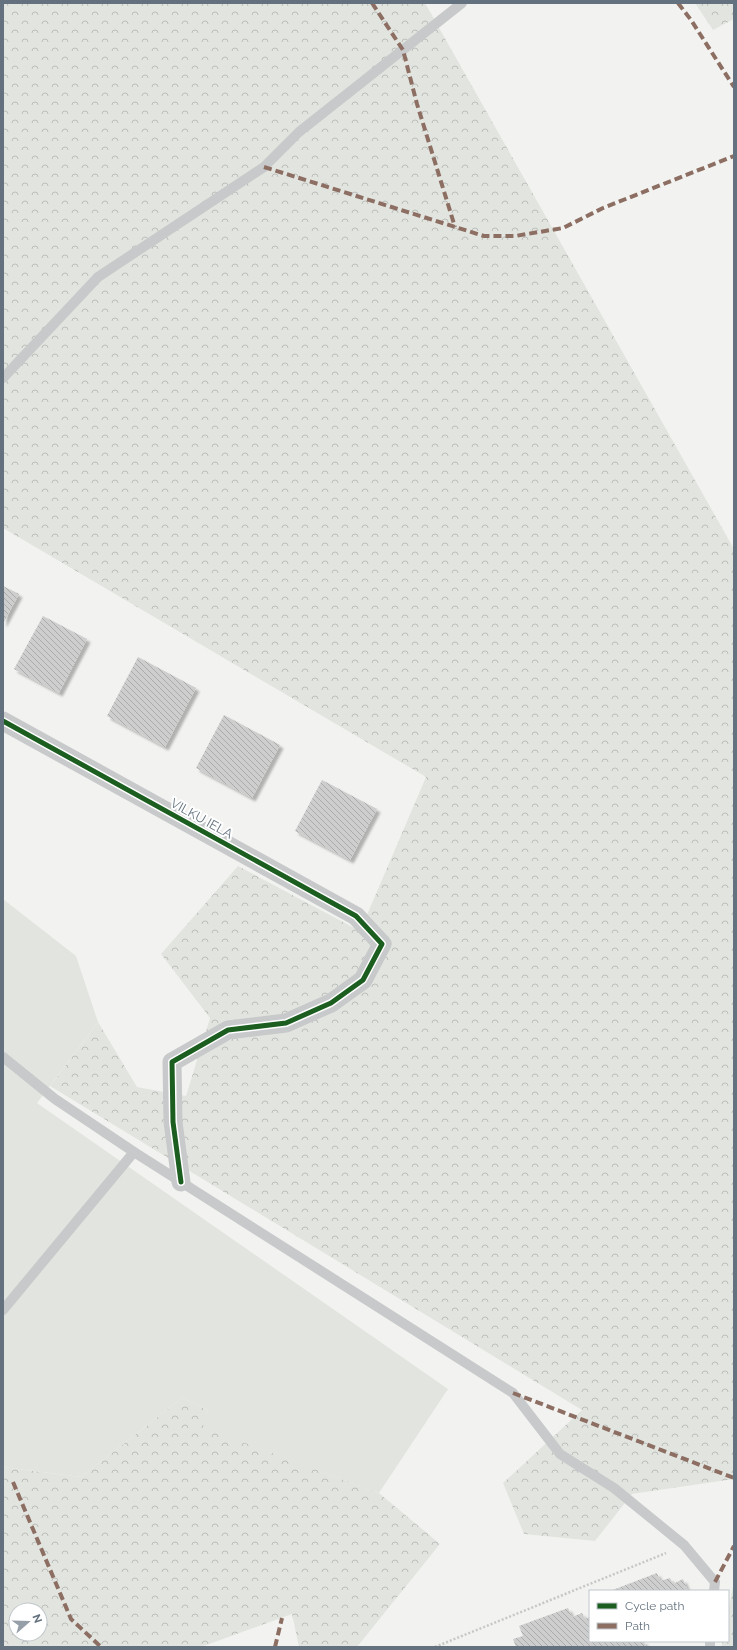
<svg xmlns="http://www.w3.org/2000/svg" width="737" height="1650" viewBox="0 0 737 1650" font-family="Raleway,sans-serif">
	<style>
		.forest { fill: url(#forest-crowns); fill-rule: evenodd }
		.garden { fill: #e2e5df }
		.building { fill: url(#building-back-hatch); filter: url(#shadow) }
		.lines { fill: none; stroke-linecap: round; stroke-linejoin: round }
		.path { stroke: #c6c7c6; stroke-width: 2.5; stroke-dasharray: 2 2; stroke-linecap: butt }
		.service { stroke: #c8c9ca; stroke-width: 10 }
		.minor { stroke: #c8c9ca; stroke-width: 19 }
		.quiet { stroke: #8d6e63; stroke-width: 4; stroke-dasharray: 8 4; stroke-linecap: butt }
		.cycleway-casing { stroke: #fff; stroke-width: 8 }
		.cycleway { stroke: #1b5e20; stroke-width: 5 }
		.labels { text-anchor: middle; stroke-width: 4; stroke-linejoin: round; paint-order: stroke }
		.street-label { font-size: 13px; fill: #64727f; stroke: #fff }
	</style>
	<defs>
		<pattern id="forest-crowns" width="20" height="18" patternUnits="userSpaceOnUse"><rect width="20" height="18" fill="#e2e5df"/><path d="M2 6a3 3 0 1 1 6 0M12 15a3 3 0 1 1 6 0" fill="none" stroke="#bbbeba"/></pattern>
		<pattern id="building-back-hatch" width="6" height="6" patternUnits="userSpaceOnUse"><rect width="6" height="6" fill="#cdcecd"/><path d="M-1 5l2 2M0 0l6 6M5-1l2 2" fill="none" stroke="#aaacac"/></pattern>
		<filter id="shadow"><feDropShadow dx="3.5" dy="3.5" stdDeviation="1" flood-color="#0004"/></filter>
	</defs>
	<rect width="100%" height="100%" fill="#f2f3f0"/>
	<g class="forest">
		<path d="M 3,3 L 425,3 L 734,549 L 734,1479 L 632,1494 L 595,1541 L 524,1534 L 503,1483 L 582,1410 L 50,1086 L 98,1022 L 137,1087 L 186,1096 L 210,1018 L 161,954 L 238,866 L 360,931 L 426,777 L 3,528 Z"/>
		<path d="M 695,3 L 734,3 L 734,19 L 713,30 Z"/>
		<path d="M 182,1398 L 208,1410 L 204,1427 L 379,1493 L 440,1544 L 357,1647 L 299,1647 L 292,1614 L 201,1647 L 3,1647 L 3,1467 L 81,1477 ZM 16,1610 L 40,1610 L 40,1634 L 16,1634 Z"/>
		<path d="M 734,1581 L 734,1647 L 721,1647 L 723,1641 L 728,1641 L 728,1612 Z"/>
	</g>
	<path class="garden" d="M 3,899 L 76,956 L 98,1022 L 37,1103 L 448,1389 L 379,1493 L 203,1427 L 208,1410 L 182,1398 L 81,1477 L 3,1467 Z"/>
	<g class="building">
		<path d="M 3,586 L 19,594 L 3,624 Z"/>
		<path d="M 43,616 L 87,639 L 59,693 L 14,669 Z"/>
		<path d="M 138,657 L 196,688 L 165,747 L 107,716 Z"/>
		<path d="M 224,715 L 280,745 L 252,798 L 196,768 Z"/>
		<path d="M 322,780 L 377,809 L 350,860 L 295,831 Z"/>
		<path d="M 657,1573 L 660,1581 L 670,1578 L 673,1584 L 683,1579 L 688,1591 L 610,1591 Z"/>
		<path d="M 568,1608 L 572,1617 L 582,1613 L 585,1619 L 590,1617 L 590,1641 L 644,1641 L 646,1647 L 516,1647 L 513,1639 L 523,1636 L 519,1626 Z"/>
	</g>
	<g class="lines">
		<path class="path" d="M 435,1647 L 666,1553"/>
		<g class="service">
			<path d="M 3,378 L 98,277 L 264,167 L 299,132 L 462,3"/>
			<path d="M 3,1057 L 55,1099 L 134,1152 L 513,1393 L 560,1454 L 614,1488 L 684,1545 L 715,1582 L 714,1591"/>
			<path d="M 3,1310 L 134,1152"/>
			<path d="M 710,1647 L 710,1641"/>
		</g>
		<path class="minor" d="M 3,721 L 356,916 L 382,944 L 363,980 L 331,1003 L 286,1023 L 228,1030 L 172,1062 L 173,1122 L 181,1182"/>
		<g class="quiet">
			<path d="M 372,3 L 403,50 L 417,104 L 455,227"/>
			<path d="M 678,3 L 691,20 L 734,87"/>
			<path d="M 264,167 L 484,236 L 515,236 L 563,228 L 603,208 L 734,156"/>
			<path d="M 513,1393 L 734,1478"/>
			<path d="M 13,1482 L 71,1619 L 101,1647"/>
			<path d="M 715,1582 L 734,1546"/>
			<path d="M 275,1647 L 282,1618"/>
		</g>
		<g class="cycleway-casing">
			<path id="cycleway" d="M 3,721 L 356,916 L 382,944 L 363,980 L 331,1003 L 286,1023 L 228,1030 L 172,1062 L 173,1122 L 181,1182"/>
		</g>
		<use href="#cycleway" class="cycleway"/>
	</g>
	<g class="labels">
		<g class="street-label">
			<text transform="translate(202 818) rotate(29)" y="5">VILKU IELA</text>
		</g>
	</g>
	<rect width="737" height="1650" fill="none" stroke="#64727f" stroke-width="8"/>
	<rect x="589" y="1590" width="140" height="52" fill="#ffffff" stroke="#c1c7cc"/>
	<rect x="597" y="1603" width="20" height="6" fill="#1b5e20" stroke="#c1c7cc"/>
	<text x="625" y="1610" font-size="12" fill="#64727f">Cycle path</text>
	<rect x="597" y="1623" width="20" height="6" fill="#8d6e63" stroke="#c1c7cc"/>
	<text x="625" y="1630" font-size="12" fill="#64727f">Path</text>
	<g transform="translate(28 1622) rotate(70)"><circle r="19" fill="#ffffff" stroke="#c1c7cc"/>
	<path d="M0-3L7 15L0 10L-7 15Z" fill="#969fa7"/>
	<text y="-6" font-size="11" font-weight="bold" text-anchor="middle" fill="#64727f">N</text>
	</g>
</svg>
